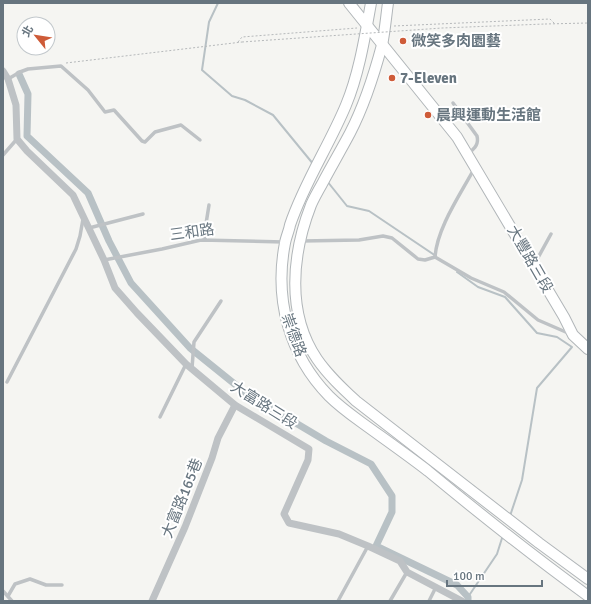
<svg xmlns="http://www.w3.org/2000/svg" width="591" height="604" viewBox="0 0 591 604" font-family="Signika,'Noto Sans TC',sans-serif">
	<style>
		.lines { fill: none; stroke-linecap: round; stroke-linejoin: round }
		.stream { stroke: #b8c1c5; stroke-width: 2 }
		.canal { stroke: #b8c1c5; stroke-width: 7 }
		.secondary-casing { stroke: #b1b6b9; stroke-width: 12 }
		.path { stroke: #b6b9bb; stroke-width: 1; stroke-dasharray: 2 2; stroke-linecap: butt }
		.lane { stroke: #bec2c5; stroke-width: 3.5 }
		.street { stroke: #bec2c5; stroke-width: 7 }
		.secondary { stroke: #fff; stroke-width: 10 }
		.path-bridge { stroke: #b6b9bb; stroke-width: 1; stroke-dasharray: 2 2; stroke-linecap: butt }
		.poi-dot { fill: #ce5b38; stroke: #fff; stroke-width: 1.5 }
		.labels { text-anchor: middle; stroke-width: 4; stroke-linejoin: round; paint-order: stroke }
		.poi-label { font-size: 15px; font-weight: bold; fill: #67757f; stroke: #fff; text-anchor: start }
		.street-label { font-size: 15px; fill: #67757f; stroke: #fff }
	</style>
	<rect width="100%" height="100%" fill="#f5f5f2"/>
	<g class="lines">
		<g class="stream">
			<path d="M 218,3 L 209,22 L 202,70 L 232,96 L 245,100 L 273,115 L 314,165"/>
			<path d="M 327,181 L 347,206 L 369,211 L 436,256"/>
			<path d="M 457,272 L 478,287 L 505,297 L 537,333 L 557,337 L 572,347 L 537,388 L 522,480 L 510,516"/>
			<path d="M 468,597 L 497,554 L 503,535"/>
		</g>
		<path class="canal" d="M 19,74 L 28,94 L 27,136 L 88,193 L 109,241 L 131,283 L 190,348 L 247,394 L 326,441 L 371,464 L 392,496 L 392,512 L 376,546 L 457,585 L 468,597 L 468,601"/>
		<g class="secondary-casing">
			<g id="secondary">
				<path d="M 349,3 L 457,137 L 564,317 L 573,335 L 588,349"/>
				<path d="M 371,3 C 365,36 359,74 346,105 C 329,146 304,183 290,225 C 289,231 286,237 285,243 C 274,299 289,355 329,396 C 338,405 350,414 361,422 C 383,438 406,454 428,471 C 480,514 533,556 588,596"/>
				<path d="M 388,3 C 386,17 385,31 382,45 C 374,75 364,106 350,133 C 341,150 331,167 322,184 C 318,191 314,198 311,205 C 292,254 286,313 317,359 C 328,375 342,388 356,401 L 539,543 L 588,579"/>
			</g>
		</g>
		<g class="path">
			<path d="M 545,24 L 588,23"/>
			<path d="M 394,26 L 550,19 L 555,24"/>
			<path d="M 238,42 L 242,37 L 357,28"/>
			<path d="M 66,63 L 242,42"/>
		</g>
		<g class="lane">
			<path d="M 8,79 L 20,72 L 28,69 L 61,66 L 88,90 L 105,112 L 114,110 L 142,141 L 145,142 L 155,132 L 181,125 L 200,140"/>
			<path d="M 453,103 L 477,136 C 479,144 475,148 469,153"/>
			<path d="M 3,155 L 17,139"/>
			<path d="M 89,228 L 143,214"/>
			<path d="M 205,240 L 205,230 L 209,205"/>
			<path d="M 302,241 L 359,240 L 383,236 L 392,238 L 418,259 L 425,260 L 435,257"/>
			<path d="M 435,257 L 471,278 L 504,292 L 538,320 L 568,333"/>
			<path d="M 435,257 C 437,228 460,195 474,169"/>
			<path d="M 104,260 L 162,249 L 201,240 L 284,242"/>
			<path d="M 534,265 L 551,234"/>
			<path d="M 192,368 L 194,342 L 221,301"/>
			<path d="M 7,382 L 76,249 L 80,236 L 83,219"/>
			<path d="M 160,417 L 186,364"/>
			<path d="M 3,591 L 12,601"/>
			<path d="M 8,596 L 15,584 L 30,579 L 46,585 L 62,585"/>
			<path d="M 338,601 L 368,546"/>
			<path d="M 390,601 L 407,572"/>
			<path d="M 429,601 L 436,587"/>
		</g>
		<g class="street">
			<path d="M 3,71 L 8,79 L 16,105 L 17,139 L 27,151 L 73,195 L 104,260 L 115,288 L 137,313 L 186,364 L 223,395 L 235,405 L 309,449 L 308,460 L 284,514 L 289,523 L 339,534 L 368,546 L 400,561 L 407,572 L 462,601"/>
			<path d="M 152,601 L 185,527 L 212,458 L 218,438 L 235,405"/>
		</g>
		<use href="#secondary" class="secondary"/>
		<path class="path-bridge" d="M 242,42 L 442,28 L 545,24"/>
	</g>
	<g class="poi-dot">
		<circle cx="403" cy="41" r="4"/>
		<circle cx="392" cy="78" r="4"/>
		<circle cx="428" cy="115" r="4"/>
	</g>
	<g class="labels">
		<g class="poi-label">
			<text x="411" y="46">微笑多肉園藝</text>
			<text x="400" y="83">7-Eleven</text>
			<text x="436" y="120">晨興運動生活館</text>
		</g>
		<g class="street-label">
			<text transform="translate(192 232) rotate(-8)" y="5">三和路</text>
			<text transform="translate(530 259) rotate(60)" y="5">大豐路三段</text>
			<text transform="translate(294 335) rotate(70)" y="5">崇德路</text>
			<text transform="translate(264 405) rotate(32)" y="5">大富路三段</text>
			<text transform="translate(182 498) rotate(-68)" y="5">大富路165巷</text>
		</g>
	</g>
	<rect width="591" height="604" fill="none" stroke="#67757f" stroke-width="8"/>
	<g transform="translate(36 36) rotate(300)"><circle r="19" fill="#ffffff" stroke="#c2c8cc"/>
	<path d="M0-3L7 15L0 10L-7 15Z" fill="#ce5b38"/>
	<text y="-6" font-size="11" font-weight="bold" text-anchor="middle" fill="#67757f">北</text>
	</g>
	<path d="M447 580v6h95v-6" fill="none" stroke="#67757f" stroke-width="2"/>
	<text x="453" y="580" font-size="12" fill="#67757f" stroke="#ffffff" stroke-width="3" paint-order="stroke">100 m</text>
</svg>
